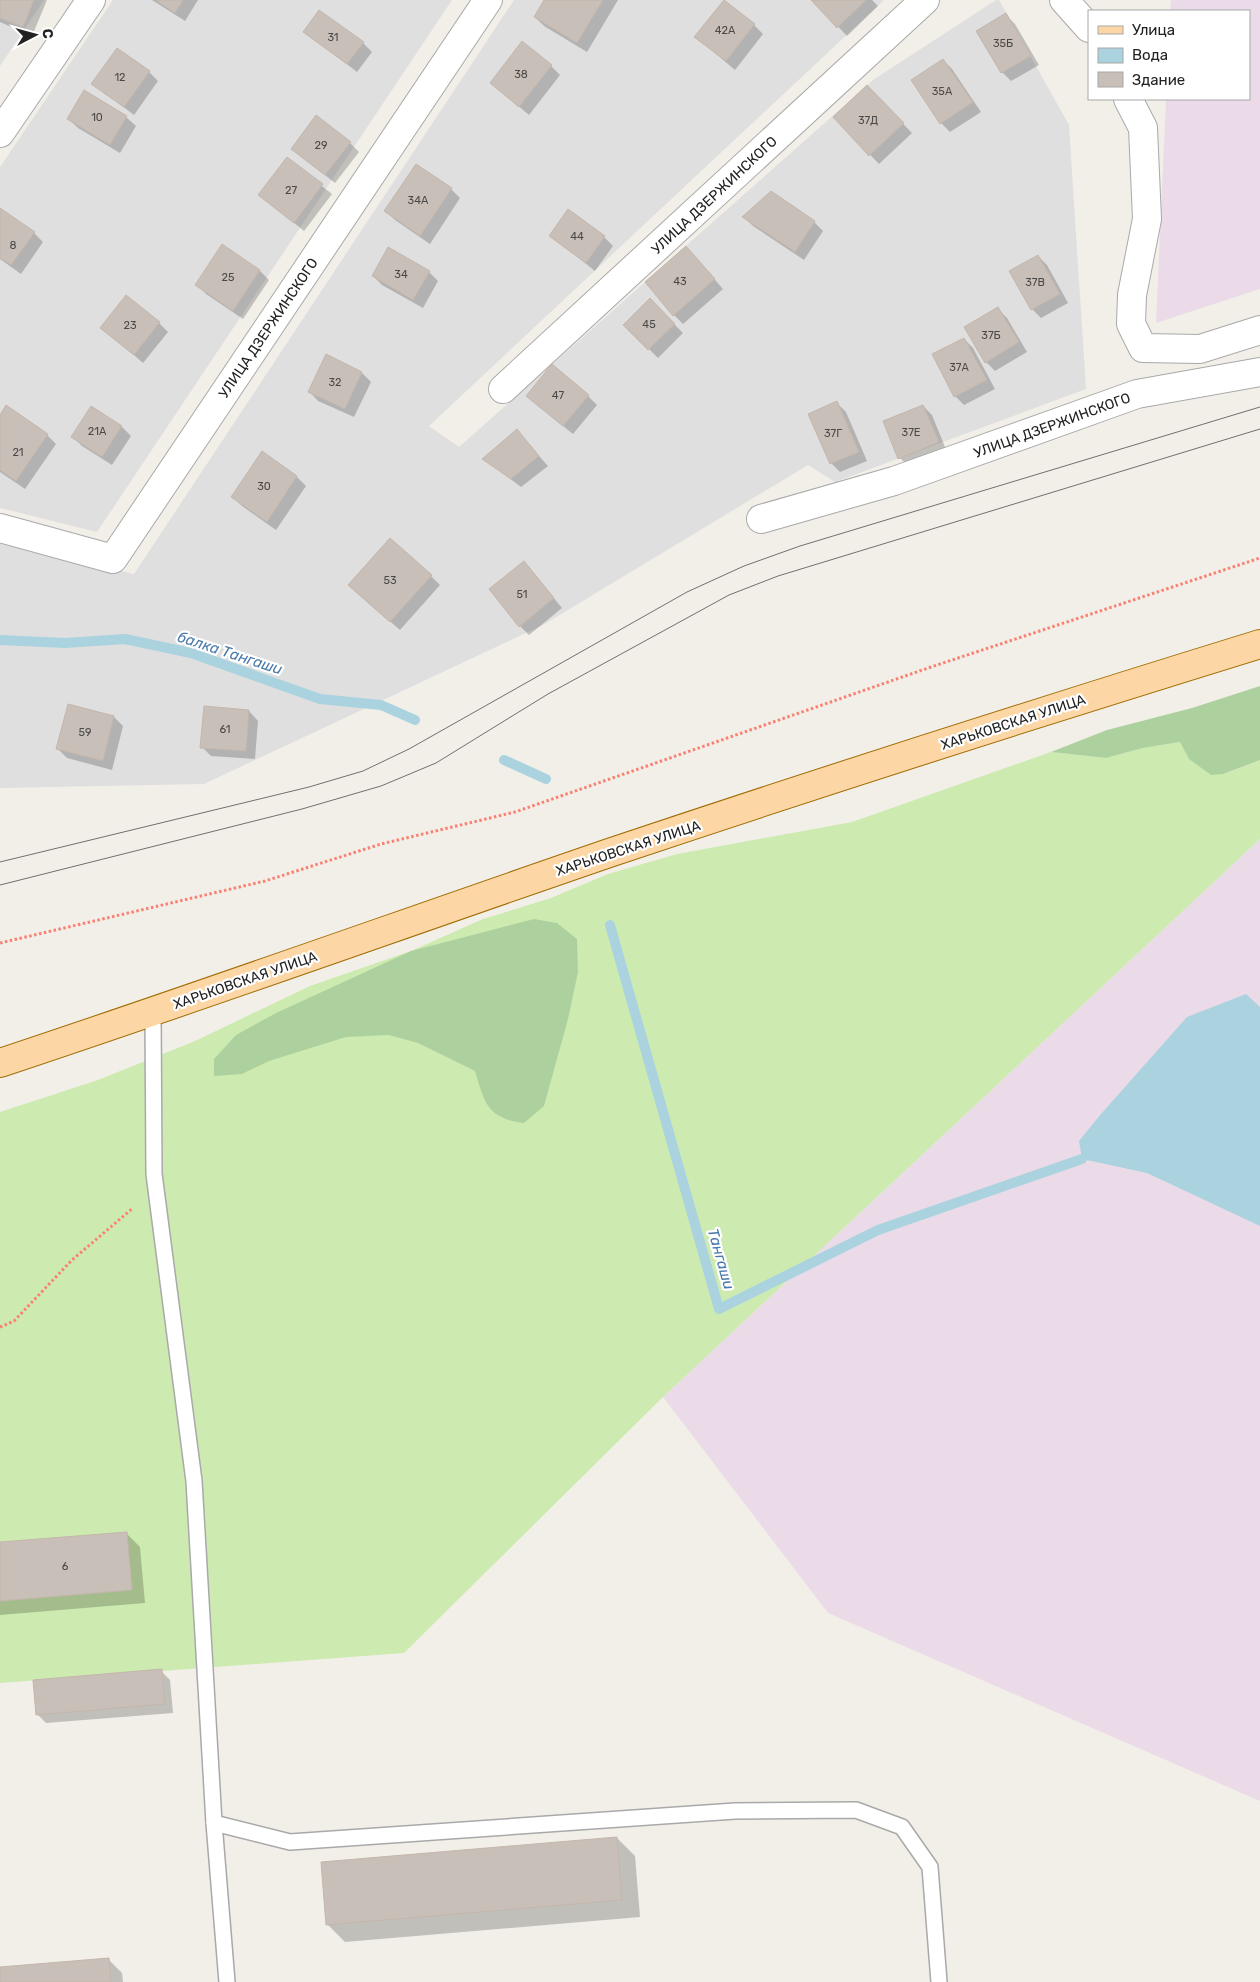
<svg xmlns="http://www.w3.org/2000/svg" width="1260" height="1982" viewBox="0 0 1260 1982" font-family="Rubik,sans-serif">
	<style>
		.residential { fill: #e0dfdf }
		.industrial { fill: #ebdbe8 }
		.grass { fill: #cdebb0 }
		.forest { fill: #add19e }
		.water { fill: #aad3df }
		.shadow { fill: #0003 }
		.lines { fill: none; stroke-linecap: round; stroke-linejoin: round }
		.stream { stroke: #aad3df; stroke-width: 10 }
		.building { fill: #c7bfb8; stroke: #c4b6ab }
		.lane-casing { stroke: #a9a9a9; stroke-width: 18 }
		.street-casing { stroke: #a9a9a9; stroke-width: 30 }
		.primary-casing { stroke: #a06b00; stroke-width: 30 }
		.path { stroke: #fa8072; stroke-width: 3; stroke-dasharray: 2.5 2.5; stroke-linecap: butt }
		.lane { stroke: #fff; stroke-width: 15 }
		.street { stroke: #fff; stroke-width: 28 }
		.primary { stroke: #fcd6a4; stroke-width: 28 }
		.tram { stroke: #707070; stroke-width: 1 }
		.labels { text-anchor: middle; stroke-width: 4.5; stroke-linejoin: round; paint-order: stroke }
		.number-label { font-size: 11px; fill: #4b4948 }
		.street-label { font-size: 14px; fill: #222; stroke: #fff }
		.water-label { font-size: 15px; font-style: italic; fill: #4a7aab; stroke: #fff }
	</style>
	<rect width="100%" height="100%" fill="#f2efe9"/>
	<g class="residential">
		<path d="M 0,0 L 44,0 L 0,66 Z"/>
		<path d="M 113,0 L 452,0 L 97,532 L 0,508 L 0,167 Z"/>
		<path d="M 514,0 L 884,0 L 429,426 L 459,447 L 873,80 L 996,0 L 999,0 L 1069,125 L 1086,389 L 835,482 L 808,465 L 543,625 L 204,784 L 0,788 L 0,542 L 134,574 Z"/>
	</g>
	<g class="industrial">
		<path d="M 1171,0 L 1260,0 L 1260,289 L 1156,323 L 1166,99 L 1249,99 L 1249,11 L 1170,11 Z"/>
		<path d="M 1260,839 L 1260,1801 L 828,1613 L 663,1397 Z"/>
	</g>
	<path class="grass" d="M 1180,742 L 1190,759 L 1223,774 L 1260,760 L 1260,839 L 663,1397 L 404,1653 L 0,1683 L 0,1112 L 98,1080 L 195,1041 L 310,986 L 411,951 L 483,919 L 551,898 L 608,874 L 677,854 L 852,822 L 1051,752 L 1106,758 L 1143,748 Z"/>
	<g class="forest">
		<path d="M 1260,686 L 1260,760 L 1223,774 L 1211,775 L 1189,759 L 1180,742 L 1143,748 L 1106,758 L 1051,752 L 1107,730 L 1192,708 Z"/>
		<path d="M 534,919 L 557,923 L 577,939 L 578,972 L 568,1019 L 544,1106 L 524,1123 C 487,1118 485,1104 475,1071 L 418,1043 L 389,1035 L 346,1037 L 269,1061 L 242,1074 L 214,1076 L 214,1059 L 236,1035 L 276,1013 L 411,951 Z"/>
	</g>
	<path class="water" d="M 1246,994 L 1260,1007 L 1260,1226 L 1147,1173 L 1082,1159 L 1079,1141 L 1101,1114 L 1187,1017 Z"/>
	<g class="shadow">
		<path d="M 0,0 L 47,0 L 32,36 L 0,22 Z"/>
		<path d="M 152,0 L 198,0 L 185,21 Z"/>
		<path d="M 545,0 L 618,0 L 587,52 L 544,26 L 535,17 Z"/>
		<path d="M 813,0 L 872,0 L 878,6 L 847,36 Z"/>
		<path d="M 1006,15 L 1015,24 L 1039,65 L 1011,81 L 1002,72 Z"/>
		<path d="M 754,25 L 763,34 L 735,70 L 696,37 Z"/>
		<path d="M 305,32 L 363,43 L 372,52 L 357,72 Z"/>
		<path d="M 943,60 L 952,69 L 981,112 L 950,132 L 941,123 L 913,81 Z"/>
		<path d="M 551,66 L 560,75 L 529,115 L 491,83 Z"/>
		<path d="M 149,72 L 158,81 L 134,115 L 93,84 Z"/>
		<path d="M 867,87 L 912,133 L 879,164 L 835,118 Z"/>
		<path d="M 126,117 L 136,126 L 120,153 L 78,128 L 69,119 Z"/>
		<path d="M 350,143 L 359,152 L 335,183 L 292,149 Z"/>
		<path d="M 287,159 L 332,194 L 304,231 L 260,195 Z"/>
		<path d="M 451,189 L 460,198 L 430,244 L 395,220 L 386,211 Z"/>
		<path d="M 0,209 L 34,233 L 43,242 L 21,274 L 0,259 Z"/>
		<path d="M 744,217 L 814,222 L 823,231 L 804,260 L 753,226 Z"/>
		<path d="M 550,235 L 604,237 L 613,246 L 595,271 Z"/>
		<path d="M 223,246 L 260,271 L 269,280 L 243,319 L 206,294 L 197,284 Z"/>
		<path d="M 1038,256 L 1047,265 L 1068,303 L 1041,318 L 1032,309 Z"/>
		<path d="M 695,257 L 723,289 L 683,324 L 674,315 Z"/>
		<path d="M 429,272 L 438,281 L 423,308 L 382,285 L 373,276 Z"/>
		<path d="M 650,300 L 683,333 L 658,358 L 625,325 Z"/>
		<path d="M 997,308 L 1007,318 L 1027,352 L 995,371 L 986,362 Z"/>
		<path d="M 159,323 L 168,332 L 143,363 L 102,327 Z"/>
		<path d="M 964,339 L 973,348 L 995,389 L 964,405 L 955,396 Z"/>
		<path d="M 326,356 L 362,373 L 371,382 L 354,417 L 318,401 L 309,391 Z"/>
		<path d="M 588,396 L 597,405 L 573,434 L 537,405 Z"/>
		<path d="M 837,403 L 846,412 L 867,461 L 840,472 L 831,463 Z"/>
		<path d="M 923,406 L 932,415 L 947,452 L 909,467 L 900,458 Z"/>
		<path d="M 91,408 L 122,427 L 131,436 L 112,465 L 82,446 L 73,437 Z"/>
		<path d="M 0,417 L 47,435 L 56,444 L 25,489 L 0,472 Z"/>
		<path d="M 517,431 L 548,466 L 521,487 L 484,459 Z"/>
		<path d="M 297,477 L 306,486 L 276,530 L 242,506 L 233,497 Z"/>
		<path d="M 524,562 L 562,608 L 529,635 L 520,626 Z"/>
		<path d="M 431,576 L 440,585 L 400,630 L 359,594 Z"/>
		<path d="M 249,711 L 258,721 L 255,759 L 211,756 L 202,747 Z"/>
		<path d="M 114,717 L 123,726 L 112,770 L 67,758 L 57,748 Z"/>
		<path d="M 126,1533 L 140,1547 L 145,1603 L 0,1615 L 0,1544 Z"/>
		<path d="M 161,1671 L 170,1680 L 173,1713 L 46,1723 L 37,1714 Z"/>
		<path d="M 617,1838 L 635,1856 L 640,1917 L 345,1942 L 327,1924 Z"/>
		<path d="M 108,1959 L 122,1973 L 123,1982 L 0,1982 L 0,1968 Z"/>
	</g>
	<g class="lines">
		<g class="stream">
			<path d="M 0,640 L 65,643 L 125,639 L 191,653 L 320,699 L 381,705 L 415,720"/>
			<path d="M 504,760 L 546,779"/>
			<path d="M 610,925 L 719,1309 L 878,1230 L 1082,1159"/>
		</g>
	</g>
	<g class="building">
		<path d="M 0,0 L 34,0 L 23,27 L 0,18 Z"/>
		<path d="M 155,0 L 183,0 L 175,13 Z"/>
		<path d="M 544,0 L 603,0 L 577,43 L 534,17 Z"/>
		<path d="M 724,0 L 755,24 L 726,61 L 694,37 Z"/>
		<path d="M 811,0 L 866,0 L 837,28 Z"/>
		<path d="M 319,10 L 364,42 L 347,64 L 303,32 Z"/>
		<path d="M 1006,13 L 1031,56 L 1001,73 L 976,31 Z"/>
		<path d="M 522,41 L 552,65 L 519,107 L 490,83 Z"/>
		<path d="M 117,48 L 150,71 L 124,107 L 91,84 Z"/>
		<path d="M 943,59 L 973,102 L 940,124 L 911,80 Z"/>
		<path d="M 867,85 L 904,123 L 869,156 L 833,117 Z"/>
		<path d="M 84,90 L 127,116 L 110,145 L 67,119 Z"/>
		<path d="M 316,115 L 351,142 L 325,175 L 291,149 Z"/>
		<path d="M 287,157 L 323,184 L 294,223 L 258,195 Z"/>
		<path d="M 416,164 L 452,188 L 420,236 L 384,211 Z"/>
		<path d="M 771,191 L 815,221 L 795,252 L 742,217 Z"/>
		<path d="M 0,208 L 35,232 L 11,265 L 0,258 Z"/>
		<path d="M 568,209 L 605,236 L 586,263 L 549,236 Z"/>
		<path d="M 222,244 L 260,270 L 233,311 L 195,285 Z"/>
		<path d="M 686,246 L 715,279 L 673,316 L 645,282 Z"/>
		<path d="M 388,247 L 430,271 L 413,300 L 372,276 Z"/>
		<path d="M 1038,255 L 1060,294 L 1031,310 L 1009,271 Z"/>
		<path d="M 126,295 L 160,322 L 134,355 L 100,328 Z"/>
		<path d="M 650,298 L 675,324 L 648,350 L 623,325 Z"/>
		<path d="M 998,307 L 1019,342 L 985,363 L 964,327 Z"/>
		<path d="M 964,338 L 987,380 L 954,397 L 932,354 Z"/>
		<path d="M 326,354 L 362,372 L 345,409 L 308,392 Z"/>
		<path d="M 552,364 L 589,395 L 563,426 L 526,396 Z"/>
		<path d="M 837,401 L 859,452 L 830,464 L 808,414 Z"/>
		<path d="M 6,405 L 48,434 L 16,481 L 0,470 L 0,415 Z"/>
		<path d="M 923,405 L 939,442 L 898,459 L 883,421 Z"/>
		<path d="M 91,406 L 122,426 L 102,457 L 71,437 Z"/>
		<path d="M 517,429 L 539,456 L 511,479 L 482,459 Z"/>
		<path d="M 262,451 L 297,476 L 267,522 L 231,497 Z"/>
		<path d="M 390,538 L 432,575 L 390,622 L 348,585 Z"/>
		<path d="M 524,561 L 554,598 L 519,627 L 489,589 Z"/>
		<path d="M 68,704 L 114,716 L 103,761 L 56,749 Z"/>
		<path d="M 204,706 L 249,710 L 246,751 L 200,748 Z"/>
		<path d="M 127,1532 L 132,1590 L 0,1601 L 0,1542 Z"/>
		<path d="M 162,1669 L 165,1704 L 36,1715 L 33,1680 Z"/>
		<path d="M 617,1837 L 622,1900 L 326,1925 L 321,1862 Z"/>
		<path d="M 109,1958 L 111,1982 L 0,1982 L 0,1967 Z"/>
	</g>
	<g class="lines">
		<g class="lane-casing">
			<g id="lane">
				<path d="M 153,1012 L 154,1174 L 194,1481 L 214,1823 L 227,1982"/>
				<path d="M 214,1823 L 290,1842 L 735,1811 L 856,1810 L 902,1827 L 930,1867 L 939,1982"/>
			</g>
		</g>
		<g class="street-casing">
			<g id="street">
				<path d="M 1064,0 L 1089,28"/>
				<path d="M 1128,99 L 1143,128 L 1147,219 L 1132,295 L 1131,324 L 1143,348 L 1200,349 L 1260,330"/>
				<path d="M 0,133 L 91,0"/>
				<path d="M 503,389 L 925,0"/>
				<path d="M 761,519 L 894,481 L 1137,394 L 1260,372"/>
				<path d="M 0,528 L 113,559 L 488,0"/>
			</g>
		</g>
		<g class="primary-casing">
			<path id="primary" d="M 0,1063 C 205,995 408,922 612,852 C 827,780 1043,711 1260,644"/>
		</g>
		<g class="path">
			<path d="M 0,943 L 265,881 L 381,844 L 515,812 L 931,667 L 1260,558"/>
			<path d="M 0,1327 L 14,1321 L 72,1260 L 133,1208"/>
		</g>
		<use href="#lane" class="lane"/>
		<use href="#street" class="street"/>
		<use href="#primary" class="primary"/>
		<g class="tram">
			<path d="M 0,862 L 309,787 L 363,771 L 409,749 L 687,592 L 744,566 L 800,546 L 1260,407"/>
			<path d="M 0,885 L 302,809 L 381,786 L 436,763 L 548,694 L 729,595 L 778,576 L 1260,429"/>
		</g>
	</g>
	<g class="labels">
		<g class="number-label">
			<text x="725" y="34">42А</text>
			<text x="333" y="41">31</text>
			<text x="1003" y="47">35Б</text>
			<text x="521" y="78">38</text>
			<text x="120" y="81">12</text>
			<text x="942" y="95">35А</text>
			<text x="97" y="121">10</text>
			<text x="868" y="124">37Д</text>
			<text x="321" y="149">29</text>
			<text x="291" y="194">27</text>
			<text x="418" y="204">34А</text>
			<text x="577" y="240">44</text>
			<text x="13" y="249">8</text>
			<text x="401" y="278">34</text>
			<text x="228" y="281">25</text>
			<text x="680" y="285">43</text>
			<text x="1035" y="286">37В</text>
			<text x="649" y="328">45</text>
			<text x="130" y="329">23</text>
			<text x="991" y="339">37Б</text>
			<text x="959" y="371">37А</text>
			<text x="335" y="386">32</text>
			<text x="558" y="399">47</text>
			<text x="97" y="435">21А</text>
			<text x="911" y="436">37Е</text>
			<text x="833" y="437">37Г</text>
			<text x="18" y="456">21</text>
			<text x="264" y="490">30</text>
			<text x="390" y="584">53</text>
			<text x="522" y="598">51</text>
			<text x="225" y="733">61</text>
			<text x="85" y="736">59</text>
			<text x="65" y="1570">6</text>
		</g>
		<g class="street-label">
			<text transform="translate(714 195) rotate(-43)" y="5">УЛИЦА ДЗЕРЖИНСКОГО</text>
			<text transform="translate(268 328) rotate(-56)" y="5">УЛИЦА ДЗЕРЖИНСКОГО</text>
			<text transform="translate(1052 425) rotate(-20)" y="5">УЛИЦА ДЗЕРЖИНСКОГО</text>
			<text transform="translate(1013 722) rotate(-18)" y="5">ХАРЬКОВСКАЯ УЛИЦА</text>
			<text transform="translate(628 848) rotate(-18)" y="5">ХАРЬКОВСКАЯ УЛИЦА</text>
			<text transform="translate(245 980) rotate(-19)" y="5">ХАРЬКОВСКАЯ УЛИЦА</text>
		</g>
		<g class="water-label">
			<text transform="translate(230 653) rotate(18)" y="5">балка Тангаши</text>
			<text transform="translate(721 1259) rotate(74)" y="5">Тангаши</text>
		</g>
	</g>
	<rect x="1088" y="10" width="162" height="90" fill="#ffffff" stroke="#a7a7a7"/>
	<rect x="1098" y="26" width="25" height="8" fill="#fcd6a4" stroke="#a7a7a7"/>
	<text x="1132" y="35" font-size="15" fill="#222222">Улица</text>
	<rect x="1098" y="48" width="25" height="15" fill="#aad3df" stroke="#a7a7a7"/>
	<text x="1132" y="60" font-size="15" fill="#222222">Вода</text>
	<rect x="1098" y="72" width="25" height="15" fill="#c7bfb8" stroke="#a7a7a7"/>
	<text x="1132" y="85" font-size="15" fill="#222222">Здание</text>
	<g transform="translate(35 35) rotate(84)" stroke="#ffffff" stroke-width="4" paint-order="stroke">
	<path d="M0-4L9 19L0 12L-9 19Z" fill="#222222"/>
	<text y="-8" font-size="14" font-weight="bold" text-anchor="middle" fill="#222222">С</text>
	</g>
</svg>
